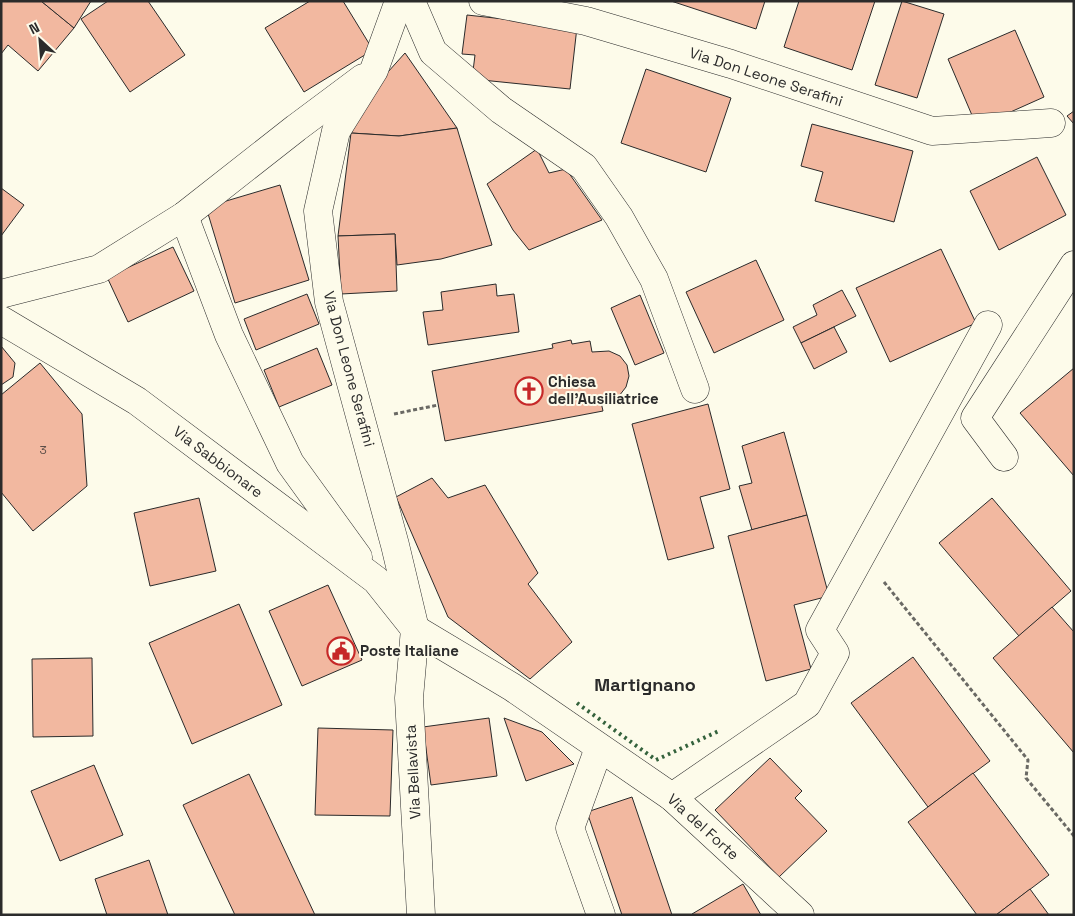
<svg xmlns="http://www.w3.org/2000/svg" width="1075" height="916" viewBox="0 0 1075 916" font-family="'Space Grotesk',sans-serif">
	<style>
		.building { fill: #f2b8a0; stroke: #2b2b2b }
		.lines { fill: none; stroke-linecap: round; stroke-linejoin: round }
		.minor-casing { stroke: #2b2b2b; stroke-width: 29 }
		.path { stroke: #6a6964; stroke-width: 3; stroke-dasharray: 4 2.5; stroke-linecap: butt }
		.minor { stroke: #fdfbea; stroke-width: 28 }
		.hedge { stroke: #34623c; stroke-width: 4; stroke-dasharray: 2.5 4; stroke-linecap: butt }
		.labels { text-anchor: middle; stroke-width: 4; stroke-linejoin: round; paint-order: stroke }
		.number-label { font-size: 12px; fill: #5d4e48 }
		.street-label { font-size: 15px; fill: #2b2b2b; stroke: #fdfbea }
		.poi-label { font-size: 15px; font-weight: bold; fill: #2b2b2b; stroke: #fdfbea; text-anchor: start }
		.quarter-label { font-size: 18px; font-weight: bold; fill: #2b2b2b; stroke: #fdfbea }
	</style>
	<rect width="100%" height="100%" fill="#fdfbea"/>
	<g class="building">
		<path d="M 1,1 L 41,1 L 74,28 L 38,71 L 8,45 L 1,54 Z"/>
		<path d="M 41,1 L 91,1 L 74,28 Z"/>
		<path d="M 108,1 L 148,1 L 185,55 L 130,92 L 81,19 Z"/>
		<path d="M 310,1 L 343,1 L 373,50 L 304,92 L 265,28 Z"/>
		<path d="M 671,1 L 765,1 L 756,29 Z"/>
		<path d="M 799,1 L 875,1 L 852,70 L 784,47 Z"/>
		<path d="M 902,1 L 944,14 L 917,98 L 875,85 Z"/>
		<path d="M 467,15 L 577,27 L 570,89 L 472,79 L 475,55 L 462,54 Z"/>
		<path d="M 1015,30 L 1044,97 L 977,127 L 948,59 Z"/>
		<path d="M 405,53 L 457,128 L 399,136 L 351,133 L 370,92 Z"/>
		<path d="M 646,69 L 731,98 L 706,172 L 621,143 Z"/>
		<path d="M 1074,111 L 1074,124 L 1067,116 Z"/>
		<path d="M 812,124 L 913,151 L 894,222 L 815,201 L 823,172 L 801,166 Z"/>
		<path d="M 457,128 L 492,245 L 441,259 L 397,265 L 395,234 L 338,236 L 351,133 L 399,136 Z"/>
		<path d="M 537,149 L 549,173 L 566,169 L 602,220 L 529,250 L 513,230 L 487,184 Z"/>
		<path d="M 1037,157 L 1066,215 L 999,250 L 970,191 Z"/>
		<path d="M 280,185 L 309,280 L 235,303 L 206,207 Z"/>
		<path d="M 1,188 L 24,205 L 1,236 Z"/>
		<path d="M 395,234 L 397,291 L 341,294 L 338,236 Z"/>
		<path d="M 173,247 L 194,291 L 128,322 L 107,277 Z"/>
		<path d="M 941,249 L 976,323 L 890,362 L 856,288 Z"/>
		<path d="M 756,260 L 784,320 L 714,353 L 686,292 Z"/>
		<path d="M 496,284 L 497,296 L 514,294 L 519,332 L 428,345 L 423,312 L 443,310 L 441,292 Z"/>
		<path d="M 842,290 L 856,316 L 801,343 L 793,327 L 817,315 L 813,305 Z"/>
		<path d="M 307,294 L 319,324 L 256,350 L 244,319 Z"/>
		<path d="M 640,295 L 664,353 L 635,365 L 611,308 Z"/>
		<path d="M 834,327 L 847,352 L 814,369 L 801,343 Z"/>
		<path d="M 571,340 L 572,344 L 590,341 L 592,352 L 609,351 L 620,356 L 627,365 L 629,376 L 626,387 L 619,396 L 601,402 L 603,411 L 445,441 L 432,371 L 553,348 L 552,344 Z"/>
		<path d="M 1,346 L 15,363 L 13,377 L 1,385 Z"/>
		<path d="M 317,348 L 332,385 L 279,407 L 264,370 Z"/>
		<path d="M 40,363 L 82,414 L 87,486 L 33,531 L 1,492 L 1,395 Z"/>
		<path d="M 1074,368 L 1074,476 L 1020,413 Z"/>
		<path d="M 708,404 L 730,489 L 700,497 L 714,548 L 668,560 L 632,424 Z"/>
		<path d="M 784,432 L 807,515 L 752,530 L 739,486 L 752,483 L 742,446 Z"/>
		<path d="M 432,478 L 448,498 L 485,485 L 538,573 L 528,584 L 572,642 L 530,679 L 448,617 L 396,497 Z"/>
		<path d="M 199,498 L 216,571 L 150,586 L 134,513 Z"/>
		<path d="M 992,498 L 1071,591 L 1019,636 L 939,543 Z"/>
		<path d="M 807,515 L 829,596 L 794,605 L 811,669 L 766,681 L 728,536 Z"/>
		<path d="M 328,585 L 362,660 L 302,686 L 269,611 Z"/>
		<path d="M 239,604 L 282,705 L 192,744 L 149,643 Z"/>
		<path d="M 1052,607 L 1074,632 L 1074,753 L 993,658 Z"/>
		<path d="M 913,657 L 990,761 L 928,807 L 851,703 Z"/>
		<path d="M 92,658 L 93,736 L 33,737 L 32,659 Z"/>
		<path d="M 489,718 L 497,776 L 431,785 L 423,727 Z"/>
		<path d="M 504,718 L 542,732 L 574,764 L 526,781 Z"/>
		<path d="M 318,728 L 393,730 L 390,816 L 315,815 Z"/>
		<path d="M 770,758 L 802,791 L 795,798 L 827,831 L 779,877 L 715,810 Z"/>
		<path d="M 94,765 L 123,835 L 60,861 L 31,791 Z"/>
		<path d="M 973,773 L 1049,875 L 996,915 L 977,915 L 908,822 Z"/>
		<path d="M 249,774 L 315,915 L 235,915 L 183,805 Z"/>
		<path d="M 632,797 L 672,915 L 622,915 L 587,812 Z"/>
		<path d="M 149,860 L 168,915 L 107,915 L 95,879 Z"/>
		<path d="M 743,884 L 761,915 L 692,915 L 692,914 Z"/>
		<path d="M 1030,889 L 1049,915 L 996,915 Z"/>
	</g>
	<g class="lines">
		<g class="minor-casing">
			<g id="minor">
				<path d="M 399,1 L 374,70 L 336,131 L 318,211 L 329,302 L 395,545 L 415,629 L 409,698 L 421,915"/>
				<path d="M 411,1 L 433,52 L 501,110 L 584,167 L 619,217 L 654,279 L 695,389"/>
				<path d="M 483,1 L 586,21 L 731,64 L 932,131 L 1051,123"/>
				<path d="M 184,216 L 229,335 L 290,463 L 358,557"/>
				<path d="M 1,294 L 99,269 L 184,216 L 296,128 L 363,78"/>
				<path d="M 1,320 L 137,401 L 376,580 L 415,629 L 512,687 L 672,797 L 800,915"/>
				<path d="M 1004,457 L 975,418 L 1074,265"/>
				<path d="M 599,748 L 570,828 L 601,915"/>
				<path d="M 672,797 L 807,704 L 835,653 L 820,630 L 988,325"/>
			</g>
		</g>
		<g class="path">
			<path d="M 394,414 L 438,405"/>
			<path d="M 884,582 L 1028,760 L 1026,778 L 1074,836"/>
		</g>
		<use href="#minor" class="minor"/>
		<path class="hedge" d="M 577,703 L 656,760 L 721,730"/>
	</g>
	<defs>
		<g id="church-ring" transform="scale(1.4375)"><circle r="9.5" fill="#fdfbea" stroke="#c62828" stroke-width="1.5"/><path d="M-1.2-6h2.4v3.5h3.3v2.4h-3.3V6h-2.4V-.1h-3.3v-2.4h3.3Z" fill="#c62828"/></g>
		<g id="civic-ring" transform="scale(1.4375)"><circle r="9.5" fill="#fdfbea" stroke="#c62828" stroke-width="1.5"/><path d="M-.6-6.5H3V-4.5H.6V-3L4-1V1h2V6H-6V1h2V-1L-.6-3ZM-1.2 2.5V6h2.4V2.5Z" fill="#c62828"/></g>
	</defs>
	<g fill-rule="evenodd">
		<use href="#church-ring" x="529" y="391"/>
		<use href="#civic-ring" x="341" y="651"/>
	</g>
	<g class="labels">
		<g class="number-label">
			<text x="43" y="454">3</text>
		</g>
		<g class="street-label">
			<text transform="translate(766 77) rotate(18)" y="5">Via Don Leone Serafini</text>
			<text transform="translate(349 369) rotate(75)" y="5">Via Don Leone Serafini</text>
			<text transform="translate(218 462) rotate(37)" y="5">Via Sabbionare</text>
			<text transform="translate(413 772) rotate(-93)" y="5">Via Bellavista</text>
			<text transform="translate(703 827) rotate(42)" y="5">Via del Forte</text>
		</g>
		<g class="poi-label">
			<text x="548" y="387">Chiesa<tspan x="548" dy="17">dell'Ausiliatrice</tspan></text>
			<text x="360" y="656">Poste Italiane</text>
		</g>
		<g class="quarter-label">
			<text x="645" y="691">Martignano</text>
		</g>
	</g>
	<rect width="1075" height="916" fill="none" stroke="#2b2b2b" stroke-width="5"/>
	<g transform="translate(40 40) rotate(334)" stroke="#fdfbea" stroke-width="4" paint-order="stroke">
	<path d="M0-4L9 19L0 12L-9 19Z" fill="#2b2b2b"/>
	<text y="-8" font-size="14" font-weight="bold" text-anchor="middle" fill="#2b2b2b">N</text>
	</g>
</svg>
